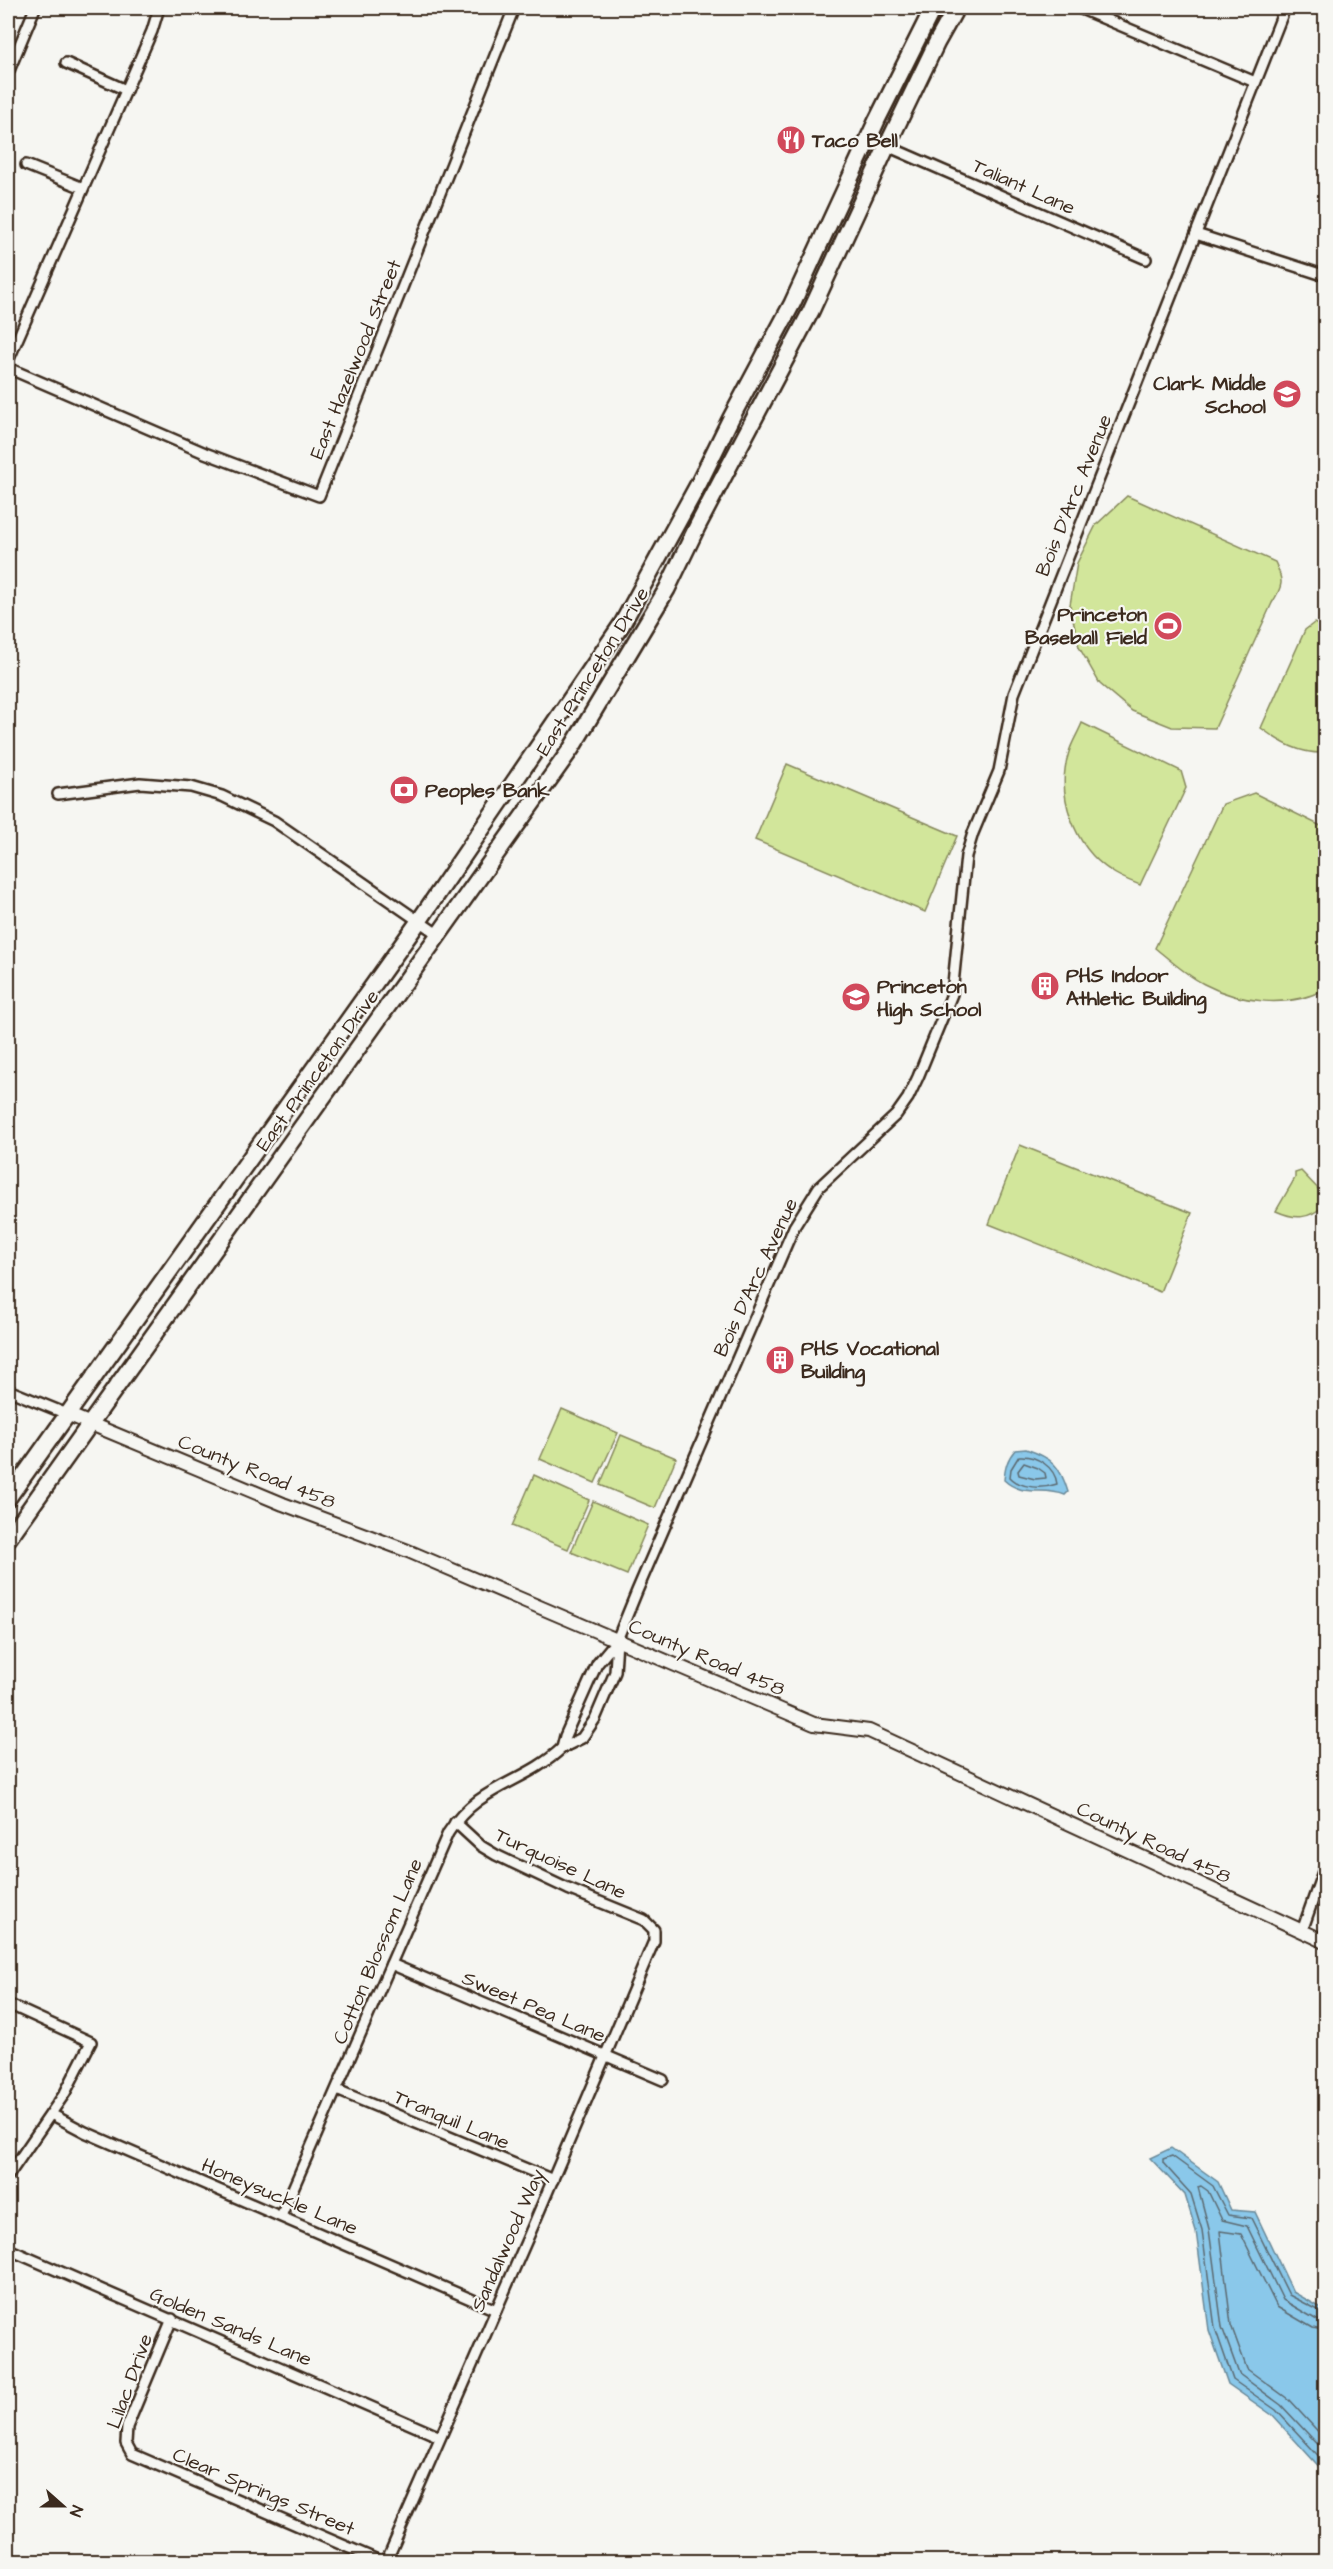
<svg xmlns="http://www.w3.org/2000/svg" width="1333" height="2569" viewBox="0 0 1333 2569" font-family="'Architects Daughter',sans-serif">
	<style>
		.green { fill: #d2e69b; stroke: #86885c; stroke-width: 1.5 }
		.water { fill: #8ac8ea; stroke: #6a8998; stroke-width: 1.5 }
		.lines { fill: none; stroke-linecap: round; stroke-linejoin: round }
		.shore { stroke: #5b6970; stroke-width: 1.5 }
		.minor-casing { stroke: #3b2a1e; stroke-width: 14 }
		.tertiary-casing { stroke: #3b2a1e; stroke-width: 16 }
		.trunk-casing { stroke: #3b2a1e; stroke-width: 20 }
		.minor { stroke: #f6f6f2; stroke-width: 9 }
		.tertiary { stroke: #f6f6f2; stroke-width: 12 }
		.trunk { stroke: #f6f6f2; stroke-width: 15 }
		.labels { text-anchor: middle; stroke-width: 4.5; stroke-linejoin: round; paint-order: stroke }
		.poi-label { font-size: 20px; font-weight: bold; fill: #3b2a1e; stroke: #f6f6f2; text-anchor: start }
		.street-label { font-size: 20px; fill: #3b2a1e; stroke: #f6f6f2 }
	</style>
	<rect width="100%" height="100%" fill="#f6f6f2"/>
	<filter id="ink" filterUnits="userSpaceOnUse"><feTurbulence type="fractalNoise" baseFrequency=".0167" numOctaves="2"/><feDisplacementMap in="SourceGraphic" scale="12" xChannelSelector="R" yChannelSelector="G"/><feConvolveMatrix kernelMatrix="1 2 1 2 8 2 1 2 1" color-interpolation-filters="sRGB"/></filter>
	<g filter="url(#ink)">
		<g class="green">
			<path d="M 1127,496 L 1275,562 C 1284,581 1283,586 1272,603 L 1215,728 L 1172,727 L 1132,711 L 1100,684 L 1079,647 L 1070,605 L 1077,563 L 1096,525 Z"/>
			<path d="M 1314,623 L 1325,628 L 1325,753 C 1300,754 1281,743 1261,728 L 1305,630 Z"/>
			<path d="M 1082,723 L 1181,771 L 1186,788 L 1140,885 C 1130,881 1119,877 1111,871 C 1074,847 1055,794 1069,752 C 1072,742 1078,733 1082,723 Z"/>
			<path d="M 787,764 L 957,836 L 925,912 L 755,840 Z"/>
			<path d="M 1254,793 L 1325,828 L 1325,989 C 1289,1009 1240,1003 1204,984 C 1186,975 1170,960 1155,948 L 1223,804 Z"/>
			<path d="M 1020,1145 L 1192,1213 L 1160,1292 L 989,1224 Z"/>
			<path d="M 1301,1171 L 1325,1196 L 1325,1205 C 1309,1219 1296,1220 1276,1211 L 1295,1178 L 1295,1173 Z"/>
			<path d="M 562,1409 L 618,1433 L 595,1483 L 540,1459 Z"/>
			<path d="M 621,1435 L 676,1458 L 655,1508 L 600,1485 Z"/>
			<path d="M 534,1475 L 589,1500 L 568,1549 L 512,1526 Z"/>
			<path d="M 593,1501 L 648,1525 L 627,1575 L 571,1552 Z"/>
		</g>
		<g class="water">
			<path d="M 1026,1449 C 1052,1458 1060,1465 1068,1492 L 1065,1495 C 1044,1486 1023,1498 1004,1480 C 1005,1468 1007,1459 1015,1450 Z"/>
			<path d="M 1171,2148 L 1218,2182 L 1231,2210 L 1255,2212 L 1293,2292 L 1325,2310 L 1325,2473 L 1272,2415 L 1228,2384 L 1209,2330 L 1196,2231 L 1185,2195 L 1150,2158 Z"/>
		</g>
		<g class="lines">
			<g class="shore">
				<path d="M 1019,1456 C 1037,1455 1055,1467 1057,1484 C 1043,1489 1021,1489 1010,1477 L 1011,1469 Z"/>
				<path d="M 1024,1463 L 1038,1468 L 1045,1473 L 1046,1478 L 1035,1479 L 1019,1475 L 1018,1471 Z"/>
				<path d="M 1326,2314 L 1289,2295 L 1251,2218 L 1228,2215 L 1213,2186 L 1172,2156 L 1163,2159 L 1163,2163 L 1191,2194 L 1202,2230 L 1215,2328 L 1233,2380 L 1276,2410 L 1326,2464"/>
				<path d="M 1326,2322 L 1317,2320 L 1283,2300 L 1247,2226 L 1222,2220 L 1208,2191 L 1201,2186 L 1198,2187 L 1209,2229 L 1222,2327 L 1239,2374 L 1281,2405 L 1326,2453"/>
				<path d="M 1326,2331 L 1313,2328 L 1277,2307 L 1241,2234 L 1220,2231 L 1231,2325 L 1247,2369 L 1288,2399 L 1326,2440"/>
			</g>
			<g class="minor-casing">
				<g id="minor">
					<path d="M 1079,8 L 1255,82"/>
					<path d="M 66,63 L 126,90"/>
					<path d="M 8,73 L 35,8"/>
					<path d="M 887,146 L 1146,259"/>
					<path d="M 26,165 L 83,188"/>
					<path d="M 1196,234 L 1326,276"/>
					<path d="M 8,361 L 152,31 L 159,8"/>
					<path d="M 8,368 L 205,453 L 319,496 L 514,8"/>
					<path d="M 58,794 L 140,783 L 191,787 L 222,796 L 274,821 L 439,935"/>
					<path d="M 8,1390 L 67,1414"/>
					<path d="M 617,1640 L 597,1664 L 565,1736 L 562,1748 L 582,1738 L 595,1719 L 615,1672 L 617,1640 L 637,1591 L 794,1227 L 819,1187 L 896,1115 L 908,1098 L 918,1077 L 952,994 L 966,856 L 973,833 L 999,771 L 1014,694 L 1285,8"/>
					<path d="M 1302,1931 L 1326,1863"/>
					<path d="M 391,1964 L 663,2080"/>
					<path d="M 8,2004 L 91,2042 L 65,2093 L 8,2176"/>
					<path d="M 337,2090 L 553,2180"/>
					<path d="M 51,2114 L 85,2132 L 496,2310"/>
					<path d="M 281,2216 L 448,1833 C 479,1784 524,1784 562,1748"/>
					<path d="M 8,2249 L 440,2437"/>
					<path d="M 172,2319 L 127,2427 L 126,2443 L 132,2454 L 382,2562"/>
					<path d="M 386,2562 L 533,2226 L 654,1941 L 654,1930 L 644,1920 L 568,1889 L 496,1855 L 481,1846 L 455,1822"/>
				</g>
			</g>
			<g class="tertiary-casing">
				<path id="tertiary" d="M 67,1414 L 283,1504 L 408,1551 L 814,1724 L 869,1731 L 1326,1942"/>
			</g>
			<g class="trunk-casing">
				<g id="trunk">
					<path d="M 8,1498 L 419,921 L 622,624 L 699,483 L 731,418 L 792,304 L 877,120 L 933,8"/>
					<path d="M 8,1539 L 571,749 L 667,589 L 698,525 L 811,311 L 887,146 L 937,42 L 956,8"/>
				</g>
			</g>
			<use href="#minor" class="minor"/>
			<use href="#tertiary" class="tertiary"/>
			<use href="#trunk" class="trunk"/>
		</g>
	</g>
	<defs>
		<g id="restaurant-disc" transform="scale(1.5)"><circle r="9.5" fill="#d1495b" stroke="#f6f6f2"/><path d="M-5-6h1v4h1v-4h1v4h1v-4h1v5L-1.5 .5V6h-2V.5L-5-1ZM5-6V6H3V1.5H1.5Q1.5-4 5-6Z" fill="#fff"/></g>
		<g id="school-disc" transform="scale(1.5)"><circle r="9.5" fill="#d1495b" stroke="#f6f6f2"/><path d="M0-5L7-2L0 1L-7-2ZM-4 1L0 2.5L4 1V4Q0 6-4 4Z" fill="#fff"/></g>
		<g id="stadium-disc" transform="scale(1.5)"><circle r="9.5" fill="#d1495b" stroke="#f6f6f2"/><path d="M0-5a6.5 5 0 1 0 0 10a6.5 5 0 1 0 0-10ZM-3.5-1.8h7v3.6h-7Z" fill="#fff"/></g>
		<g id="bank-disc" transform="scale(1.5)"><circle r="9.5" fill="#d1495b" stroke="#f6f6f2"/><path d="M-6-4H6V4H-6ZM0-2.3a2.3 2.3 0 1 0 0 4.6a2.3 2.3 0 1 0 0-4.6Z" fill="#fff"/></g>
		<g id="building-disc" transform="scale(1.5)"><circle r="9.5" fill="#d1495b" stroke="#f6f6f2"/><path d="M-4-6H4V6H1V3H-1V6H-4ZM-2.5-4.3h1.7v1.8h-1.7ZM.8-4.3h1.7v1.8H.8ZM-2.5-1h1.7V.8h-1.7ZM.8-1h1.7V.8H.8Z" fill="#fff"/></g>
	</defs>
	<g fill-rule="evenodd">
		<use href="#restaurant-disc" x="791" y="140"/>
		<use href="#school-disc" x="1287" y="394"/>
		<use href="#stadium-disc" x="1168" y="626"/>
		<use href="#bank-disc" x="404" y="790"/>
		<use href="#building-disc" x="1045" y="986"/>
		<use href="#school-disc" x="856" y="997"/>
		<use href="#building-disc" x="780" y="1360"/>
	</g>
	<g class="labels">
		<g class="poi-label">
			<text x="812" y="147">Taco Bell</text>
			<text x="1266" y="390" text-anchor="end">Clark Middle<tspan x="1266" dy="23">School</tspan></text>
			<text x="1147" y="621" text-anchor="end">Princeton<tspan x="1147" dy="23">Baseball Field</tspan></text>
			<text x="425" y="797">Peoples Bank</text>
			<text x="1066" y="982">PHS Indoor<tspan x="1066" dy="23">Athletic Building</tspan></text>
			<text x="877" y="993">Princeton<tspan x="877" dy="23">High School</tspan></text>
			<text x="801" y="1355">PHS Vocational<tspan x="801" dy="23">Building</tspan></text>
		</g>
		<g class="street-label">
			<text transform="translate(1024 186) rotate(24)" y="7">Taliant Lane</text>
			<text transform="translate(355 359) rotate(-68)" y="7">East Hazelwood Street</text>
			<text transform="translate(1073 495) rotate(-68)" y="7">Bois D'Arc Avenue</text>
			<text transform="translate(592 671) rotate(-58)" y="7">East Princeton Drive</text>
			<text transform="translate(317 1070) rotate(-54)" y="7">East Princeton Drive</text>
			<text transform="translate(755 1277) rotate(-65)" y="7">Bois D'Arc Avenue</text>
			<text transform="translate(257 1471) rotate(22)" y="7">County Road 458</text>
			<text transform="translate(707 1657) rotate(23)" y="7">County Road 458</text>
			<text transform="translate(1154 1842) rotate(25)" y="7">County Road 458</text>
			<text transform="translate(561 1863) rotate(25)" y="7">Turquoise Lane</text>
			<text transform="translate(377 1951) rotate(-67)" y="7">Cotton Blossom Lane</text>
			<text transform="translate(534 2006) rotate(23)" y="7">Sweet Pea Lane</text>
			<text transform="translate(452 2119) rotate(23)" y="7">Tranquil Lane</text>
			<text transform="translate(280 2196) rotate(23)" y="7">Honeysuckle Lane</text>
			<text transform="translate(507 2240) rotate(-66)" y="7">Sandalwood Way</text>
			<text transform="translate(231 2326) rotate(23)" y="7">Golden Sands Lane</text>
			<text transform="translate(129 2381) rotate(-70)" y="7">Lilac Drive</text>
			<text transform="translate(264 2491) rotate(23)" y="7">Clear Springs Street</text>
		</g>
	</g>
	<rect width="1333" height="2569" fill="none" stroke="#f6f6f2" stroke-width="30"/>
	<rect x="15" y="15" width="1303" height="2539" fill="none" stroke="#3b2a1e" stroke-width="2" filter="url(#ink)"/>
	<g transform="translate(63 2506) rotate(111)" stroke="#f6f6f2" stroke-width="4.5" paint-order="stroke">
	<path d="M0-4.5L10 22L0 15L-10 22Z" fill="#3b2a1e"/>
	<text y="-9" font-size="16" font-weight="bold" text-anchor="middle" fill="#3b2a1e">N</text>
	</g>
</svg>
